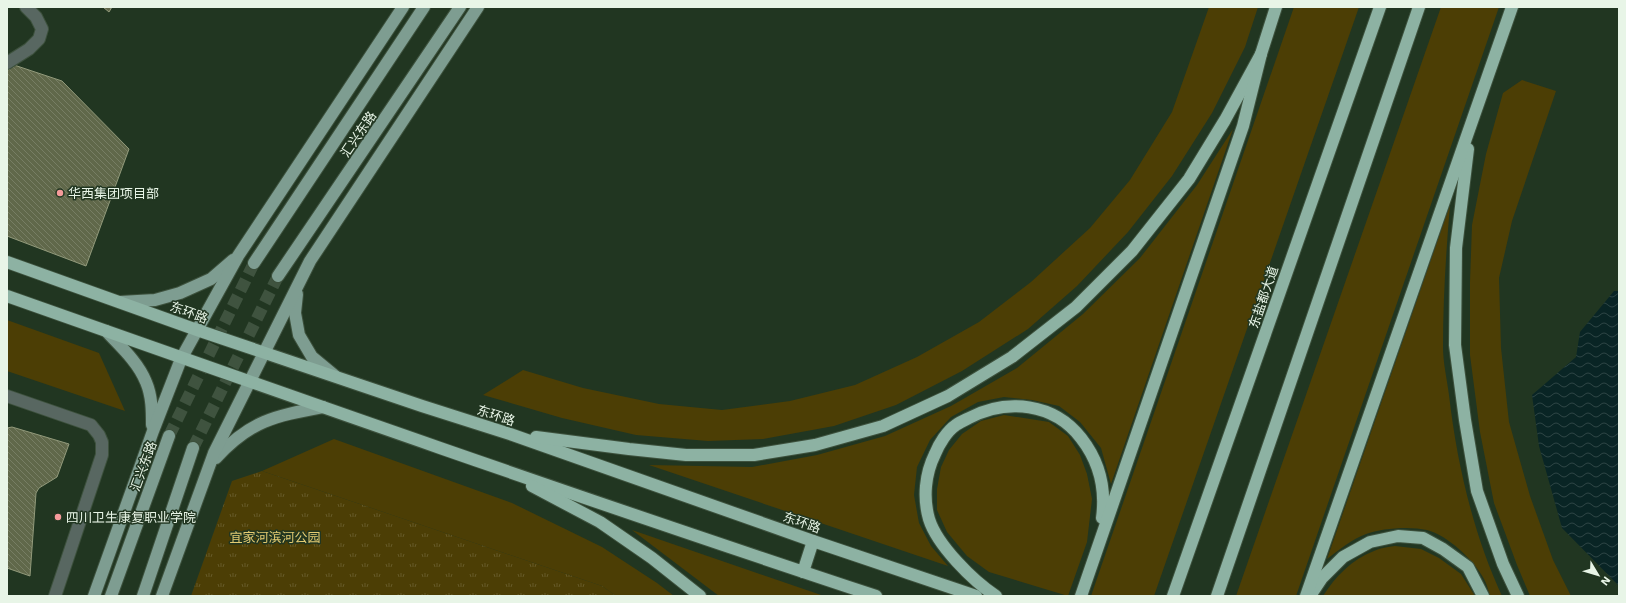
<svg xmlns="http://www.w3.org/2000/svg" width="1626" height="603" viewBox="0 0 1626 603" font-family="'Work Sans','Noto Sans SC',sans-serif">
	<style>
		.green { fill: #4c3e05 }
		.park { fill: url(#park-tufts) }
		.water { fill: url(#water-waves) }
		.building { fill: url(#building-back-hatch); stroke: #929a7b }
		.lines { fill: none; stroke-linecap: round; stroke-linejoin: round }
		.major-tunnel { stroke: #3f533f; stroke-width: 12; stroke-dasharray: 12 6; stroke-linecap: butt }
		.minor-casing { stroke: #3d513d; stroke-width: 14 }
		.major-casing { stroke: #3d513d; stroke-width: 14 }
		.highway-casing { stroke: #3d513d; stroke-width: 14 }
		.minor { stroke: #586761; stroke-width: 12 }
		.major { stroke: #7e9d91; stroke-width: 12 }
		.highway { stroke: #8db2a3; stroke-width: 12 }
		.poi-dot { fill: #f59b9b; stroke: #213621; stroke-width: 1.5 }
		.labels { text-anchor: middle; stroke-width: 3; stroke-linejoin: round; paint-order: stroke }
		.street-label { font-size: 13px; fill: #e8f5e7; stroke: #213621 }
		.poi-label { font-size: 13px; fill: #e8f5e7; stroke: #213621; text-anchor: start }
		.park-label { font-size: 13px; fill: #e4cb71; stroke: #213621 }
	</style>
	<defs>
		<pattern id="park-tufts" width="24" height="20" patternUnits="userSpaceOnUse"><rect width="24" height="20" fill="#4c3e05"/><path d="M3 7l-1-3M5 7V3M7 7l1-3M15 17l-1-3M17 17v-4M19 17l1-3" fill="none" stroke="#665a29"/></pattern>
		<pattern id="water-waves" width="16" height="10" patternUnits="userSpaceOnUse"><rect width="16" height="10" fill="#092525"/><path d="M0 5q4-4 8 0t8 0" fill="none" stroke="#2d4545"/></pattern>
		<pattern id="building-back-hatch" width="6" height="6" patternUnits="userSpaceOnUse"><rect width="6" height="6" fill="#60684a"/><path d="M-1 5l2 2M0 0l6 6M5-1l2 2" fill="none" stroke="#777e64"/></pattern>
	</defs>
	<rect width="100%" height="100%" fill="#213621"/>
	<g class="green">
		<path d="M 1209,7 L 1258,7 L 1245,47 L 1212,113 L 1172,176 L 1128,232 L 1077,286 L 1028,329 L 962,371 L 896,405 L 834,426 L 763,439 L 708,441 L 636,435 L 562,418 L 483,395 L 523,370 L 583,388 L 659,404 L 722,410 L 790,401 L 855,385 L 917,357 L 979,322 L 1031,282 L 1090,228 L 1130,180 L 1172,112 Z"/>
		<path d="M 1294,7 L 1359,7 L 1154,596 L 1091,596 Z"/>
		<path d="M 1441,7 L 1499,7 L 1296,596 L 1236,596 Z"/>
		<path d="M 1522,80 L 1556,91 L 1512,221 L 1499,278 L 1501,348 L 1509,422 L 1530,496 L 1553,560 L 1571,596 L 1530,596 L 1517,565 L 1494,503 L 1480,432 L 1470,355 L 1470,282 L 1472,225 L 1486,154 L 1503,93 Z"/>
		<path d="M 1233,129 L 1111,484 L 1101,448 L 1080,422 L 1059,406 L 1032,400 L 1004,397 L 978,402 L 951,417 L 930,440 L 917,467 L 914,495 L 919,523 L 931,546 L 948,566 L 649,465 L 752,467 L 817,455 L 885,436 L 951,406 L 1017,368 L 1083,314 L 1140,258 L 1197,185 Z"/>
		<path d="M 1450,205 C 1446,252 1443,300 1443,347 C 1443,363 1447,379 1449,395 C 1457,464 1473,533 1502,596 L 1490,596 C 1488,590 1487,584 1484,579 C 1474,560 1447,535 1427,530 C 1410,526 1382,528 1366,534 C 1352,539 1339,550 1327,559 Z"/>
		<path d="M 7,320 L 99,353 L 125,411 L 7,371 Z"/>
		<path d="M 1004,415 L 1049,422 L 1068,436 L 1080,455 L 1087,474 L 1092,499 L 1087,542 L 1068,596 L 989,572 L 967,556 L 947,532 L 937,510 L 937,489 L 941,467 L 949,450 L 962,434 L 981,421 Z"/>
		<path d="M 334,439 L 512,503 L 602,547 L 657,583 L 674,596 L 616,596 L 602,586 L 262,471 Z"/>
		<path d="M 632,530 L 824,596 L 719,596 Z"/>
		<path d="M 1395,546 L 1421,549 L 1439,558 L 1461,574 L 1475,596 L 1323,596 C 1335,577 1352,559 1374,551 C 1380,548 1388,547 1395,546 Z"/>
	</g>
	<path class="park" d="M 262,471 L 602,586 L 616,596 L 191,596 L 232,481 Z"/>
	<path class="water" d="M 1614,291 L 1619,291 L 1619,586 L 1562,528 L 1539,446 L 1532,395 L 1576,357 L 1580,332 Z"/>
	<g class="building">
		<path d="M 103,7 L 112,7 L 109,12 Z"/>
		<path d="M 14,65 L 62,81 L 129,149 L 86,266 L 7,236 L 7,71 Z"/>
		<path d="M 12,427 L 69,444 L 57,477 L 39,488 L 36,493 L 30,576 L 7,568 L 7,428 Z"/>
	</g>
	<g class="lines">
		<g class="major-tunnel">
			<path d="M 169,436 L 254,263"/>
			<path d="M 193,448 L 278,276"/>
		</g>
		<g class="minor-casing">
			<g id="minor">
				<path d="M 7,63 L 29,49 L 39,39 L 42,29 L 36,17 L 26,7"/>
				<path d="M 7,396 L 91,425 L 99,435 L 102,442 L 102,455 L 55,596"/>
			</g>
		</g>
		<g class="major-casing">
			<g id="major">
				<path d="M 254,263 L 424,7"/>
				<path d="M 278,276 L 460,7"/>
				<path d="M 297,294 L 295,313 L 299,335 L 312,357 L 335,376"/>
				<path d="M 120,302 L 155,300 L 180,293 L 211,279 L 233,260"/>
				<path d="M 106,331 C 121,347 138,362 146,382 C 152,396 152,411 152,425"/>
				<path d="M 216,458 C 250,421 274,416 323,407"/>
				<path d="M 94,596 L 153,431 L 181,359 L 238,256 L 403,7"/>
				<path d="M 111,596 L 169,436"/>
				<path d="M 143,596 L 193,448"/>
				<path d="M 162,596 L 214,453 L 310,261 L 478,7"/>
			</g>
		</g>
		<g class="highway-casing">
			<g id="highway">
				<path d="M 1468,149 L 1456,248 L 1455,345 L 1465,420 L 1477,491 L 1503,564 L 1518,596"/>
				<path d="M 7,262 L 197,330 L 422,406 L 510,434 L 813,541 L 976,596"/>
				<path d="M 7,296 C 296,398 585,500 876,596"/>
				<path d="M 536,437 L 629,449 L 686,455 L 754,455 L 815,445 L 883,426 L 948,396 L 1012,357 L 1076,307 L 1132,251 L 1189,179 L 1225,120 L 1261,54"/>
				<path d="M 532,486 L 600,522 L 652,558 L 700,596"/>
				<path d="M 803,572 L 813,541"/>
				<path d="M 1312,593 L 1322,578 L 1343,557 L 1370,542 L 1398,536 L 1423,538 L 1443,549 L 1468,567 L 1483,596"/>
				<path d="M 996,596 C 973,581 937,545 929,519 C 923,498 925,474 935,454 C 939,444 947,431 956,425 C 960,422 965,420 969,418 C 1007,398 1054,403 1081,438 C 1099,461 1106,489 1102,518"/>
				<path d="M 1081,596 L 1243,126 L 1261,54 L 1276,7"/>
				<path d="M 1173,596 L 1380,7"/>
				<path d="M 1217,596 L 1419,7"/>
				<path d="M 1306,596 L 1512,7"/>
			</g>
		</g>
		<use href="#minor" class="minor"/>
		<use href="#major" class="major"/>
		<use href="#highway" class="highway"/>
	</g>
	<g class="poi-dot">
		<circle cx="60" cy="193" r="4"/>
		<circle cx="58" cy="517" r="4"/>
	</g>
	<g class="labels">
		<g class="street-label">
			<text transform="translate(358 134) rotate(-56)" y="5">汇兴东路</text>
			<text transform="translate(1263 297) rotate(-71)" y="5">东盐都大道</text>
			<text transform="translate(189 312) rotate(20)" y="5">东环路</text>
			<text transform="translate(496 415) rotate(18)" y="5">东环路</text>
			<text transform="translate(143 466) rotate(-70)" y="5">汇兴东路</text>
			<text transform="translate(802 522) rotate(19)" y="5">东环路</text>
		</g>
		<g class="poi-label">
			<text x="68" y="198">华西集团项目部</text>
			<text x="66" y="522">四川卫生康复职业学院</text>
		</g>
		<g class="park-label">
			<text x="275" y="542">宜家河滨河公园</text>
		</g>
	</g>
	<rect width="1626" height="603" fill="none" stroke="#e8f5e7" stroke-width="16"/>
	<g transform="translate(1598 575) rotate(128)" stroke="#213621" stroke-width="3" paint-order="stroke">
	<path d="M0-3L7 15L0 10L-7 15Z" fill="#e8f5e7"/>
	<text y="-6" font-size="11" font-weight="bold" text-anchor="middle" fill="#e8f5e7">N</text>
	</g>
</svg>
